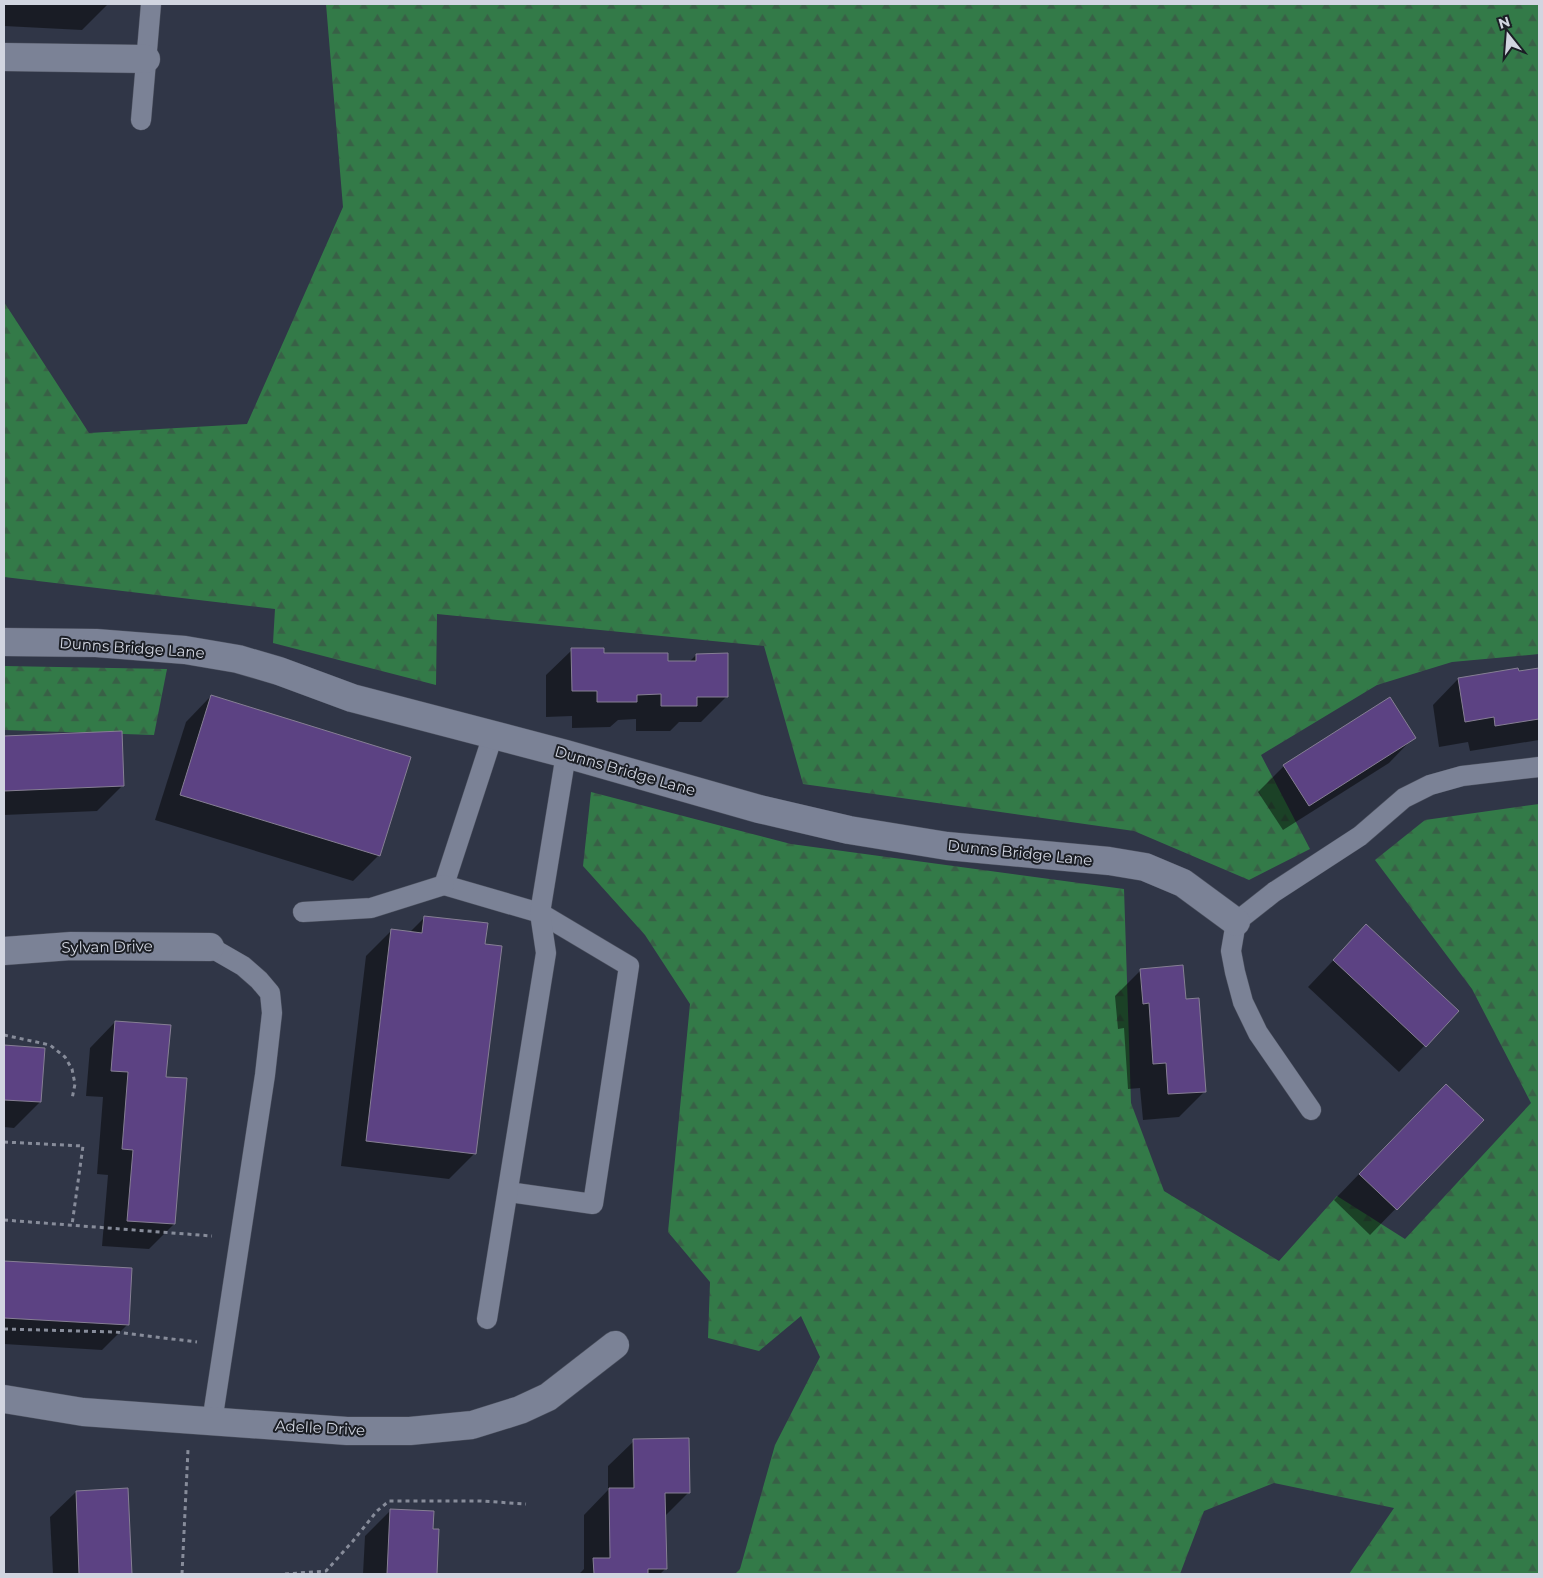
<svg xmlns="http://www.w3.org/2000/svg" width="1543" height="1578" viewBox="0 0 1543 1578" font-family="Montserrat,sans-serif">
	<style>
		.forest { fill: url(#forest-firs) }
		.shadow { fill: #0007 }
		.building { fill: #5c4283; stroke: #867f94 }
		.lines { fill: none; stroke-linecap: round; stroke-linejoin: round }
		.service-casing { stroke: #4c515f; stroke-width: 21 }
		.minor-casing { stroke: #4c515f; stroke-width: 29 }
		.path { stroke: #878c9a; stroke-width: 3; stroke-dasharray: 4 4; stroke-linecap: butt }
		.service { stroke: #7b8296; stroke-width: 20 }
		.minor { stroke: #7b8296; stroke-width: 28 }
		.labels { text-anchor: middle; stroke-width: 4; stroke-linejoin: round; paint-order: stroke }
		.street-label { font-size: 15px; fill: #d1d5e0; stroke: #1b1e25 }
	</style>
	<defs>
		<pattern id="forest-firs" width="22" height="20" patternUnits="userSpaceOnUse" patternTransform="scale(1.25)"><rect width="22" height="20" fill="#337a48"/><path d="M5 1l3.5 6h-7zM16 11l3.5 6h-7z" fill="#386046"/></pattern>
	</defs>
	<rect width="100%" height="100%" fill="#303647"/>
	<g class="forest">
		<path d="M 326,4 L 1539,4 L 1539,654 L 1452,662 L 1377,685 L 1261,755 L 1310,849 L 1249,880 L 1134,831 L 803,784 L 764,646 L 437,614 L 436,685 L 273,643 L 275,609 L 4,577 L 4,302 L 89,433 L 247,424 L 343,207 Z"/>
		<path d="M 4,666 L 167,669 L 154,735 L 4,730 Z"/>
		<path d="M 591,792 L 791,844 L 1124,889 L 1131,1103 L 1164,1191 L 1279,1261 L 1337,1196 L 1405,1239 L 1531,1103 L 1472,989 L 1375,860 L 1425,820 L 1539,804 L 1539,1574 L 1349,1574 L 1394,1508 L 1274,1483 L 1204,1511 L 1180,1574 L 735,1574 L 740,1569 L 775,1445 L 820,1357 L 801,1316 L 759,1351 L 708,1338 L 710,1282 L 668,1232 L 690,1004 L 645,935 L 583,866 Z"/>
	</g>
	<g class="shadow">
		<path d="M 4,4 L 108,4 L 82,30 L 4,26 Z"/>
		<path d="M 572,650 L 667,663 L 689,662 L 696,655 L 727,696 L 701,722 L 679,722 L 670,731 L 636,731 L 636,719 L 618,720 L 610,727 L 572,728 L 572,716 L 546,717 L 546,675 Z"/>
		<path d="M 1539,669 L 1539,740 L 1470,751 L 1468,742 L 1439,747 L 1433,705 L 1458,679 Z"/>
		<path d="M 211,696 L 379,855 L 353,881 L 155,820 L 186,722 Z"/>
		<path d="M 1390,699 L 1414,737 L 1389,763 L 1283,830 L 1258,792 L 1284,766 Z"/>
		<path d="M 121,732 L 123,785 L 97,811 L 4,815 L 4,737 Z"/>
		<path d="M 425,917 L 484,945 L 475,1153 L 449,1179 L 341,1166 L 366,956 L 391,931 L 409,933 Z"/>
		<path d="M 1366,926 L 1458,1011 L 1399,1072 L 1308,987 Z"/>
		<path d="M 1141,970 L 1185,1001 L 1205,1091 L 1179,1117 L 1143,1120 L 1140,1088 L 1128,1089 L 1124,1028 L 1118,1029 L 1115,996 Z"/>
		<path d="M 115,1022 L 165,1078 L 174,1224 L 149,1249 L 102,1246 L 108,1175 L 97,1174 L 103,1097 L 86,1096 L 90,1048 Z"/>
		<path d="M 4,1046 L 44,1049 L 40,1102 L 14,1128 L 4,1127 Z"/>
		<path d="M 1420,1111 L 1482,1120 L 1370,1235 L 1334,1200 Z"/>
		<path d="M 4,1262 L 131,1269 L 128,1324 L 102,1350 L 4,1344 Z"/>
		<path d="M 634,1441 L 689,1492 L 664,1517 L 665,1569 L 660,1574 L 579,1574 L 584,1569 L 584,1515 L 608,1490 L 608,1466 Z"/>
		<path d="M 127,1489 L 131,1574 L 53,1574 L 50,1517 L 76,1492 Z"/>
		<path d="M 391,1510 L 432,1530 L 438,1530 L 436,1574 L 363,1574 L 365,1536 Z"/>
	</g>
	<g class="building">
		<path d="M 571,648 L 604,648 L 604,653 L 668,653 L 668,661 L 696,661 L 696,654 L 728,653 L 728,697 L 697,697 L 697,706 L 661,706 L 661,694 L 637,695 L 637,702 L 597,702 L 597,691 L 572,691 Z"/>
		<path d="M 1518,668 L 1519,671 L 1539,668 L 1539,719 L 1495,726 L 1494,717 L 1465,722 L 1458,678 Z"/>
		<path d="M 211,695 L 411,757 L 380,856 L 180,795 Z"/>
		<path d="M 1390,697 L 1416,738 L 1309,806 L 1283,765 Z"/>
		<path d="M 122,731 L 124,786 L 4,791 L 4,736 Z"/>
		<path d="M 424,916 L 488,923 L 485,944 L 502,946 L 476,1154 L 366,1141 L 391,929 L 422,933 Z"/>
		<path d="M 1366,924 L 1459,1011 L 1426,1047 L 1333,960 Z"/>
		<path d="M 1183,965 L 1186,999 L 1199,998 L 1206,1092 L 1168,1094 L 1166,1063 L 1153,1064 L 1149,1003 L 1143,1004 L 1140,969 Z"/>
		<path d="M 115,1021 L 171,1025 L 166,1077 L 187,1078 L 175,1224 L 127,1221 L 133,1150 L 122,1149 L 128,1072 L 111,1071 Z"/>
		<path d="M 4,1045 L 45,1048 L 41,1102 L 4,1100 Z"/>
		<path d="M 1446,1084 L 1484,1120 L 1397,1210 L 1359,1174 Z"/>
		<path d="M 4,1261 L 132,1268 L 129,1325 L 4,1318 Z"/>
		<path d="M 689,1438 L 690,1493 L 665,1493 L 667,1569 L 648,1569 L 648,1574 L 594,1574 L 593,1558 L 610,1558 L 609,1488 L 634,1488 L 633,1439 Z"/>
		<path d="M 128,1488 L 132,1574 L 79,1574 L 76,1491 Z"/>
		<path d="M 390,1509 L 434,1511 L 433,1529 L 439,1529 L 437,1574 L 387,1574 Z"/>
	</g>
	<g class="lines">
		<g class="service-casing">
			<g id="service">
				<path d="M 141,120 L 151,4"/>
				<path d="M 493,735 L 444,885 L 540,913 L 629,966 L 593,1204 L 508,1192"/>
				<path d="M 303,912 L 371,908 L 444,885"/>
				<path d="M 210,947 L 243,966 L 259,980 L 270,993 L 272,1013 L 265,1075 L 212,1422"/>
				<path d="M 1311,1110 L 1258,1033 L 1243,1002 L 1235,972 L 1231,951 L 1236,922 L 1274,892 L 1360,836 L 1404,798 L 1430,785 L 1462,776 L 1539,767"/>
				<path d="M 487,1319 L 546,953 L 540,913 L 566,754"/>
			</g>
		</g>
		<g class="minor-casing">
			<g id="minor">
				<path d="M 4,57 L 146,59"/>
				<path d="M 4,642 L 96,643 L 185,650 L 238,659 L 279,671 L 352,698 L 566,754 L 759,809 L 849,830 L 947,846 L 1109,861 L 1145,867 L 1183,883 L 1236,922"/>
				<path d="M 4,951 L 71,946 L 210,947"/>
				<path d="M 4,1399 L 83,1412 L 347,1431 L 410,1431 L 472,1425 L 520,1410 L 548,1397 L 615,1345"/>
			</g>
		</g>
		<g class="path">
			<path d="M 4,1035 L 50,1045 L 65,1057 L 72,1069 L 75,1084 L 72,1099"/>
			<path d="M 4,1142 L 83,1146 L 72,1225"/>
			<path d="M 4,1220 L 212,1236"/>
			<path d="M 4,1329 L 115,1332 L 197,1342"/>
			<path d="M 182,1574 L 188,1450"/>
			<path d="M 285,1574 L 326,1571 L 353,1541 L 377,1511 L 389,1501 L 481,1501 L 526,1504"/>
		</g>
		<use href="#service" class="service"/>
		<use href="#minor" class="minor"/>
	</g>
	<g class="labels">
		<g class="street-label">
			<text transform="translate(132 648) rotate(4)" y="5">Dunns Bridge Lane</text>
			<text transform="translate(625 771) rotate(16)" y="5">Dunns Bridge Lane</text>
			<text transform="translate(1020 853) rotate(6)" y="5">Dunns Bridge Lane</text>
			<text transform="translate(107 947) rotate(-1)" y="5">Sylvan Drive</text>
			<text transform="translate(320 1428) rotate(3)" y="5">Adelle Drive</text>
		</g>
	</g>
	<rect width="1543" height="1578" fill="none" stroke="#d1d5e0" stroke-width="10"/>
	<g transform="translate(1508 35) rotate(343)" stroke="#1b1e25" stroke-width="4" paint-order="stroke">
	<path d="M0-4L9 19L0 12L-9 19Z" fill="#d1d5e0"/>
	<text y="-8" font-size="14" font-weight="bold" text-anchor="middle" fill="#d1d5e0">N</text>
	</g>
</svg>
